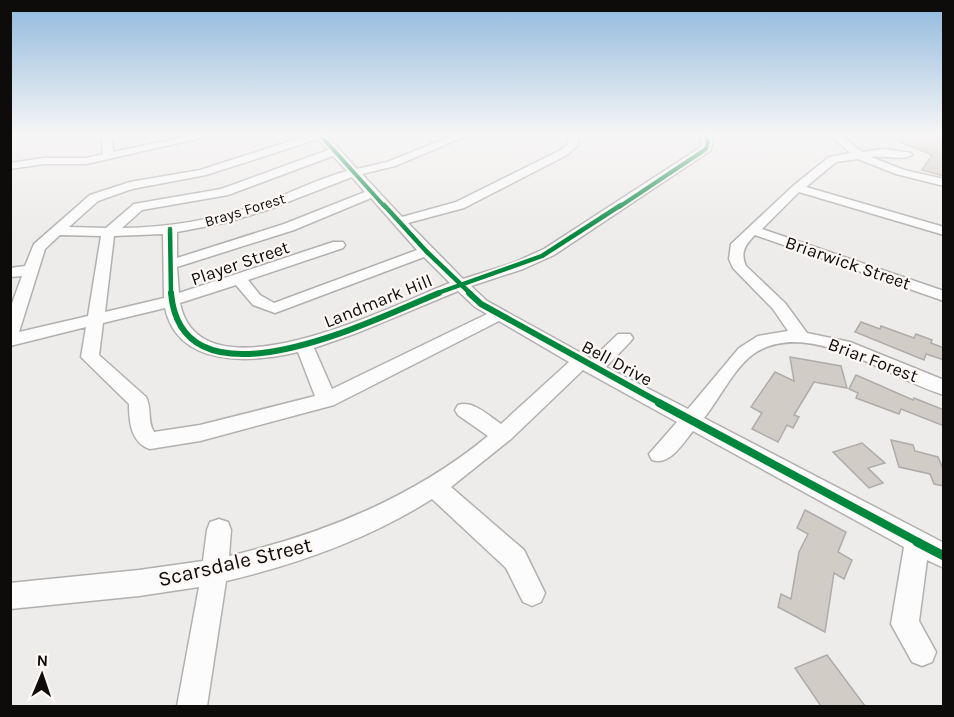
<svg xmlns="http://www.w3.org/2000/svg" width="954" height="717" viewBox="0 0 954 717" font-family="Karla,sans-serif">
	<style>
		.building { fill: #d2ccc6; stroke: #aeacaa; stroke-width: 1.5 }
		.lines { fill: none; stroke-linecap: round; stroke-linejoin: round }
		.minor-casing { stroke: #b2b0ae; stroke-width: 3 }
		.minor { fill: #fcfcfc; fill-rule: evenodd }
		.cycleway-far4-casing { stroke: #fdf8f5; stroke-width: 6 }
		.cycleway-far3-casing { stroke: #fdf8f5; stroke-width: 8 }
		.cycleway-far2-casing { stroke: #fdf8f5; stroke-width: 10 }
		.cycleway-far1-casing { stroke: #fdf8f5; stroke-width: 11 }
		.cycleway-casing { stroke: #fdf8f5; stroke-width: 13 }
		.cycleway-far4 { stroke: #00873e; stroke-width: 4 }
		.cycleway-far3 { stroke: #00873e; stroke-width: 4.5 }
		.cycleway-far2 { stroke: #00873e; stroke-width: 6 }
		.cycleway-far1 { stroke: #00873e; stroke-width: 8 }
		.cycleway { stroke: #00873e; stroke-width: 9 }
		.labels { text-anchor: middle; stroke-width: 4.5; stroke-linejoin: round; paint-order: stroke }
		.far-street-label { font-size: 15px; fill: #0e0c0b; stroke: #fdf8f5 }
		.street-label { font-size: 18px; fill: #0e0c0b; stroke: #fdf8f5 }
		.near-street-label { font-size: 21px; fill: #0e0c0b; stroke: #fdf8f5 }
	</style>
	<rect width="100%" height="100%" fill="#eeecea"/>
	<g class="building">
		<path d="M 886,136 L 944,136 L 944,176 L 922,170 L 932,155 Z"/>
		<path d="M 861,322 L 880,329 L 881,326 L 914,338 L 916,334 L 932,340 L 931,343 L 944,348 L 944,360 L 926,354 L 924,360 L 855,332 Z"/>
		<path d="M 790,357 L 841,366 L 847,388 L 814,382 L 794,415 L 799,417 L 793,428 L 787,425 L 778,442 L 752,429 L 762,413 L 751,407 L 775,372 L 794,381 Z"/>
		<path d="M 856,375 L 913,400 L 914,398 L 944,410 L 944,426 L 901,409 L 899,414 L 856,398 L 858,393 L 849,389 Z"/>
		<path d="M 891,440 L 913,445 L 915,451 L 938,457 L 944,471 L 944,486 L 934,484 L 930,474 L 899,467 Z"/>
		<path d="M 862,443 L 885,463 L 868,468 L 883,483 L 869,488 L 833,452 Z"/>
		<path d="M 805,510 L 846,532 L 838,552 L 852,560 L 844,579 L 834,573 L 825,632 L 778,607 L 781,594 L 791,599 L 799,552 L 808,534 L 797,528 Z"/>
		<path d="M 827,655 L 865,706 L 821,706 L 795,668 Z"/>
	</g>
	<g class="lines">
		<g class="minor-casing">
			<g id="minor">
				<path d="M 102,136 L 112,136 L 113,152 L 190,136 L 210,136 L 86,164 L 44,164 L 10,169 L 10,163 L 44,158 L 86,158 L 103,154 Z"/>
				<path d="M 306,136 L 327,136 L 357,169 L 387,162 L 452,136 L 466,136 L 395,166 L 362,174 L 402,217 L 456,202 L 559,151 L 568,144 L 568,136 L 578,136 L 578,145 L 567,155 L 464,208 L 408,223 L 463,279 L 513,263 L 544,249 L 701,147 L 701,136 L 711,136 L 713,142 L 710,151 L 554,255 L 523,269 L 471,286 L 487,301 L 592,359 L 618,334 L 630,334 L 633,338 L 630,342 L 606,367 L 688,409 L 739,348 L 758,336 L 788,331 L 773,309 L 733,268 L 729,259 L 731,244 L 793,186 L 829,157 L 850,153 L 831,136 L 842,136 L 862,152 L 883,149 L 911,153 L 912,155 C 903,161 883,155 871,157 L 904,170 L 944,179 L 944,186 L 896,174 L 858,159 L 836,162 L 806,187 L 944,227 L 944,235 L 799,192 L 762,229 L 944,291 L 944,301 L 755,235 C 745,245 740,253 746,266 L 785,303 L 807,333 L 850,342 L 944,380 L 944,395 C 889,379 807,315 752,355 C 733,370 720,398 704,418 L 944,543 L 944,568 L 927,560 L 919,621 L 936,652 L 932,662 L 922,666 L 912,662 L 891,624 L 904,547 L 693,431 C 683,443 670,466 652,460 L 649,454 L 677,422 L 583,370 L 511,439 L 451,487 L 524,550 L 545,593 L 541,602 L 532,606 L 523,602 L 506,568 L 432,499 C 369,539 298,564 226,581 L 207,706 L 177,706 L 199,587 L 139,596 L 10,609 L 10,583 L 139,570 L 203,561 L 207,530 L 210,522 L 219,519 L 228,522 L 231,530 L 229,556 C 323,534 413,498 488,436 L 458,415 L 455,410 L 458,405 C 473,400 489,416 501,424 L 569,362 L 499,321 L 334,405 L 200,441 L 150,449 C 131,443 129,422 129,404 L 81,357 L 86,327 L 10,346 L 10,309 L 22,276 L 10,277 L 10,268 L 25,266 L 34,244 L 90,195 L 130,182 L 200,170 ZM 318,139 L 328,150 L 221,189 L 134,204 L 106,228 L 69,227 L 98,201 L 132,189 L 206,175 ZM 333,156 L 347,171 C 317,179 289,194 260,204 C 216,219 168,228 122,228 L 142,210 L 228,195 ZM 352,177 L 365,192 L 284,224 L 177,258 L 177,232 L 224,223 L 267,210 ZM 371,198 L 417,250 L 274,303 L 260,295 L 248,280 L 343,248 L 345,245 L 343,242 L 333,242 L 179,293 L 177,267 L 294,230 ZM 163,234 L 164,298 L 105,312 L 114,236 ZM 60,235 L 101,236 L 88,316 L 19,332 L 45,249 ZM 424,257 L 450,283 C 397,303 200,405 180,303 L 236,285 L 253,305 L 275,313 ZM 458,291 L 475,307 L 487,314 L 332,389 L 314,348 L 354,334 ZM 165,308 C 178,368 251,363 298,352 L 315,396 L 200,425 L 154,432 C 147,421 152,408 146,397 L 99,355 L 103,323 Z"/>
			</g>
		</g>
		<use href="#minor" class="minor"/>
		<g class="cycleway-far4-casing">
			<g id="cycleway-far4">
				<path d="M 321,136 L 385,207"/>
				<path d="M 619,207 L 706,149 L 708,142 L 706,136"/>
			</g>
		</g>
		<g class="cycleway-far3-casing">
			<g id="cycleway-far3">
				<path d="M 384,205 L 426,251 L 471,294"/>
				<path d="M 170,229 L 171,294"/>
				<path d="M 435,294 L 542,256 L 621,205"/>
			</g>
		</g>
		<g class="cycleway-far2-casing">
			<g id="cycleway-far2">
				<path d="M 171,293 C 182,417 378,318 439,293"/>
				<path d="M 469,293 L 481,304 L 662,404"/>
			</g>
		</g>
		<g class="cycleway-far1-casing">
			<path id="cycleway-far1" d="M 659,403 L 920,543"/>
		</g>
		<g class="cycleway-casing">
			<path id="cycleway" d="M 917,542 L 944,556"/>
		</g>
		<use href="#cycleway-far4" class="cycleway-far4"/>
		<use href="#cycleway-far3" class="cycleway-far3"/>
		<use href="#cycleway-far2" class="cycleway-far2"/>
		<use href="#cycleway-far1" class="cycleway-far1"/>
		<use href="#cycleway" class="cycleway"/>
	</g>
	<linearGradient id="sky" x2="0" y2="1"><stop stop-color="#8fb9dd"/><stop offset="0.57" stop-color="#f7f6f6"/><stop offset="1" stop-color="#f7f6f6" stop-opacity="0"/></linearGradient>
	<rect width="954" height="237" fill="url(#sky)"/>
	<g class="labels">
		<g class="far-street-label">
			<text transform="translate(245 210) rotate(-17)" y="5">Brays Forest</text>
		</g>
		<g class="street-label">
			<text transform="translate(240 263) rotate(-19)" y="6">Player Street</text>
			<text transform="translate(848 263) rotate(19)" y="6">Briarwick Street</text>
			<text transform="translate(378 301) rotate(-22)" y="6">Landmark Hill</text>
			<text transform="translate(873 360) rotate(21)" y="6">Briar Forest</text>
			<text transform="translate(617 363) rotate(28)" y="6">Bell Drive</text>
		</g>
		<g class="near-street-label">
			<text transform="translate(235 562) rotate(-13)" y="7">Scarsdale Street</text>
		</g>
	</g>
	<rect width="954" height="717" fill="none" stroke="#0e0c0b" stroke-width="24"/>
	<g transform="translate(42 675) rotate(2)" stroke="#fdf8f5" stroke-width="4.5" paint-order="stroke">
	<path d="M0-4.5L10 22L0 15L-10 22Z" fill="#0e0c0b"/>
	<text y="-9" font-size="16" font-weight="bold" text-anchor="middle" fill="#0e0c0b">N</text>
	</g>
</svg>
